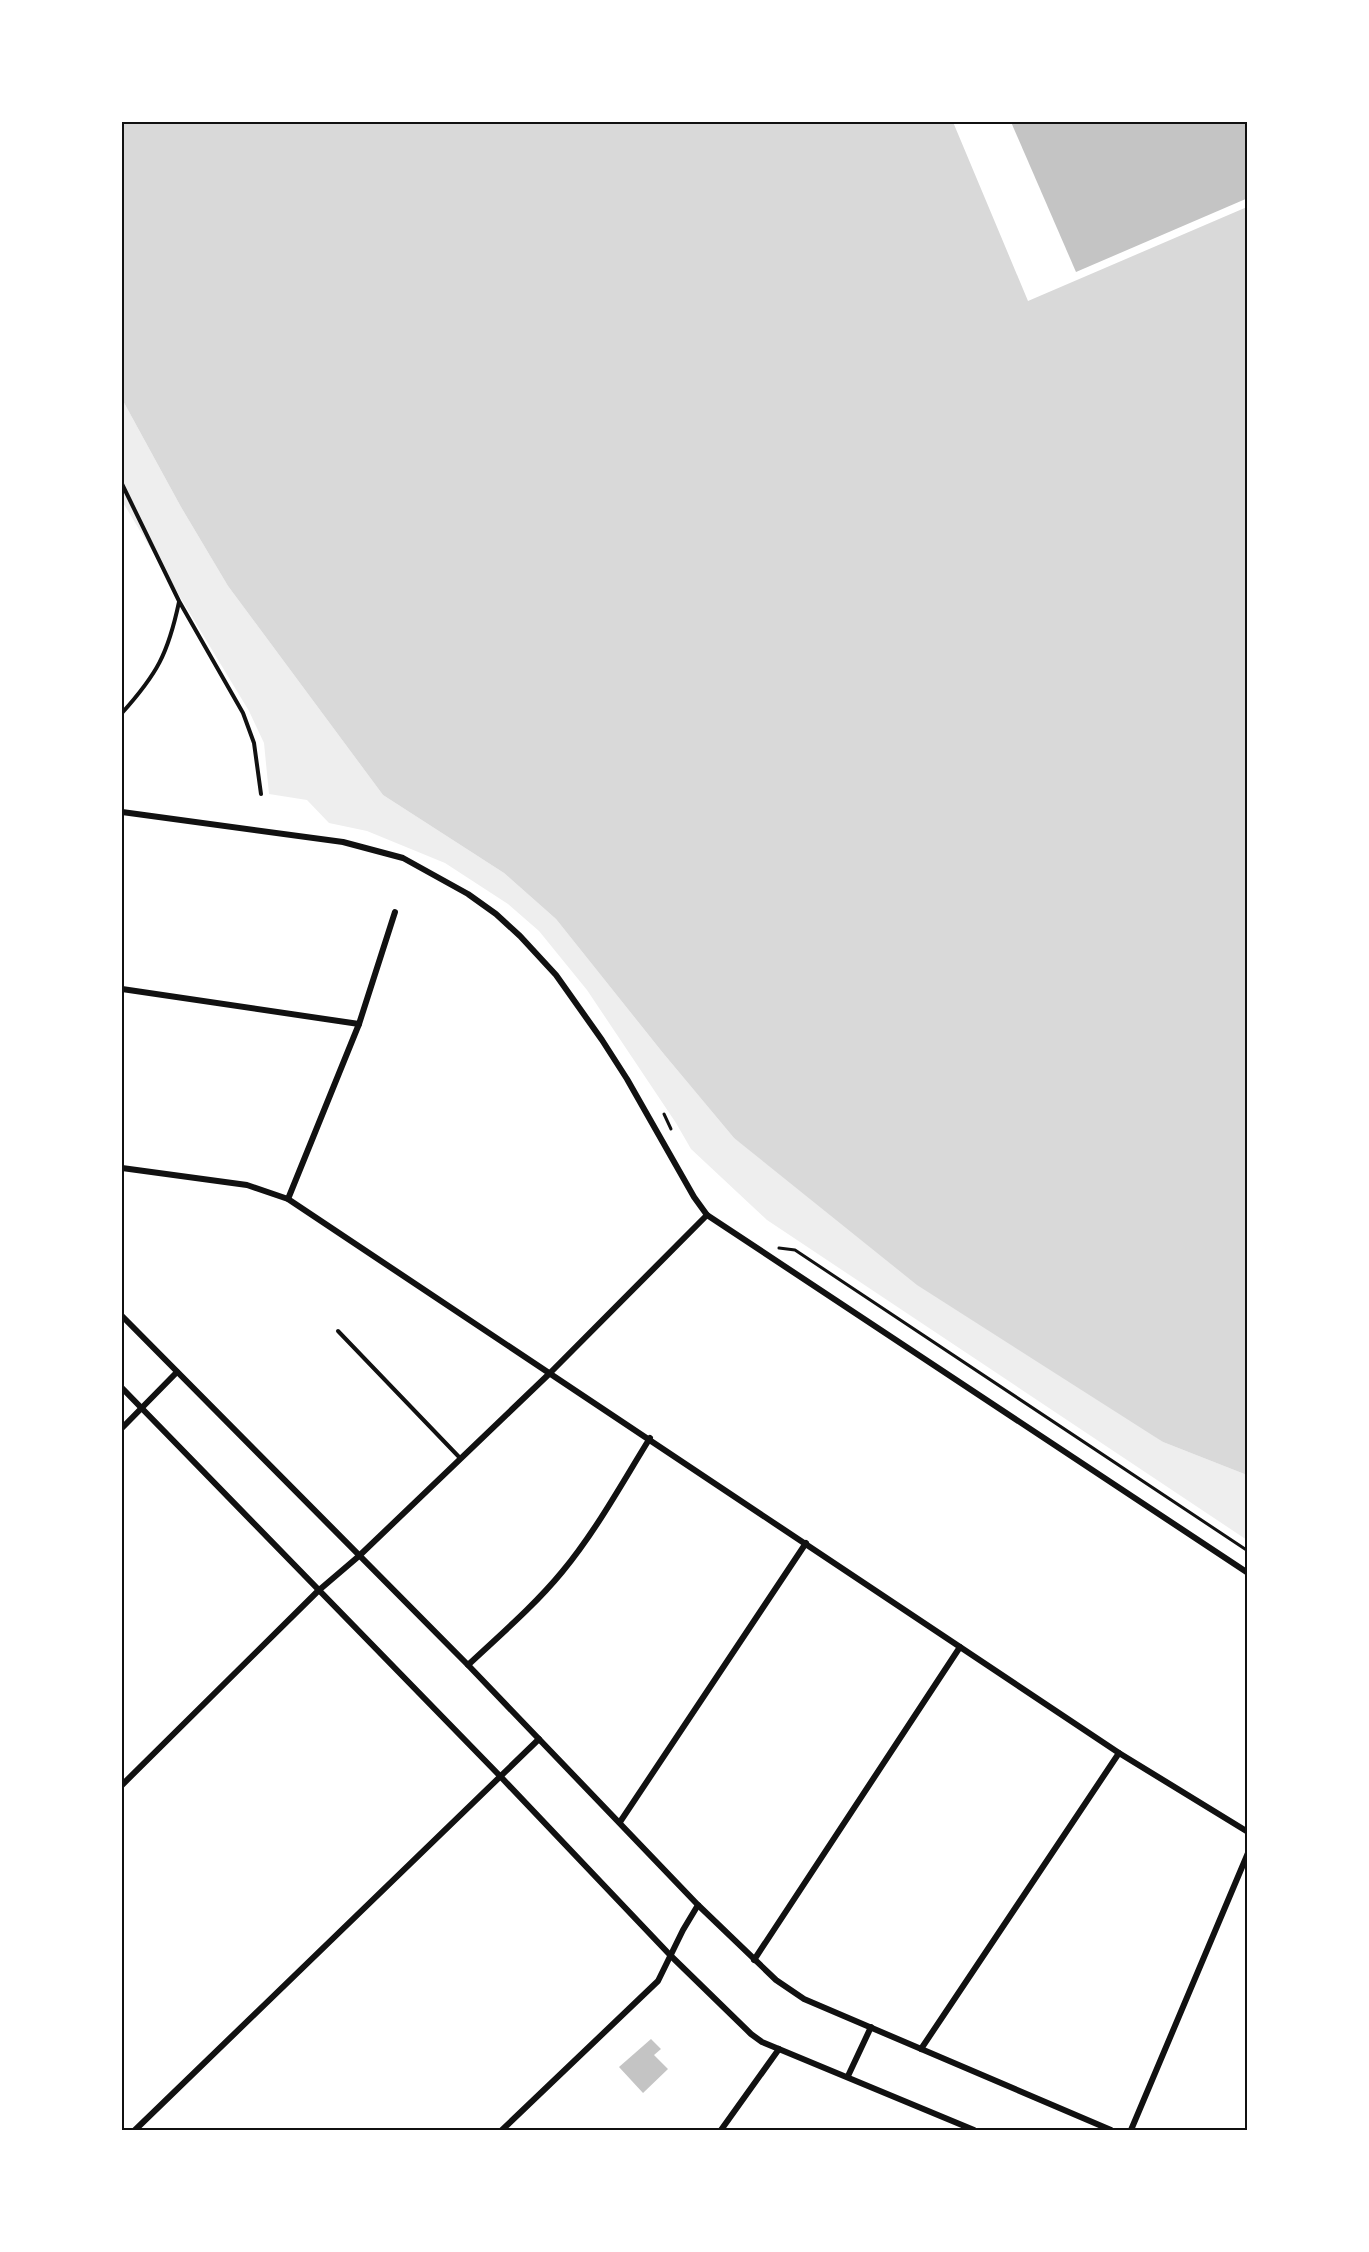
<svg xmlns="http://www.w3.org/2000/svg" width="1369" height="2252" viewBox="0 0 1369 2252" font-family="Raleway,sans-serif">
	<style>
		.green { fill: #eee }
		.water { fill: #d9d9d9 }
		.building { fill: #c4c4c4 }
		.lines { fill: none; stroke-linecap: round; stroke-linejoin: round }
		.path { stroke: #111; stroke-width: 3 }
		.service { stroke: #111; stroke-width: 4 }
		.minor { stroke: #111; stroke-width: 6 }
		.neatline { fill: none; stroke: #111; stroke-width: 2 }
	</style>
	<rect width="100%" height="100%" fill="#fff"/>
	<path class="green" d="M 122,399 L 181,507 L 228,586 L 383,795 L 504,873 L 556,919 L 663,1053 L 734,1138 L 1163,1442 L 1247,1475 L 1247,1540 L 767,1220 L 691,1149 L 676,1123 L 587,990 L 539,931 L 508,904 L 445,863 L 367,831 L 329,823 L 307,800 L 269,794 L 264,743 L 249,711 L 122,501 Z"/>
	<path class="water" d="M 122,122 L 953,122 L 1028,301 L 1247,207 L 1247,1475 L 1163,1442 L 917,1285 L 734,1138 L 663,1053 L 556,919 L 504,873 L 383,795 L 228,586 L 181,507 L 122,399 Z"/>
	<g class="building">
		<path d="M 1011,122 L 1248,122 L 1248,198 L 1076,272 Z"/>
		<path d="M 651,2039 L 661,2049 L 654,2055 L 668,2069 L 643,2093 L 619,2067 Z"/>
	</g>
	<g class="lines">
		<g class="path">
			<path d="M 664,1114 L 671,1129"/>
			<path d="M 779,1248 L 795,1250 L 1248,1551"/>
		</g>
		<g class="service">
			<path d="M 122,484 L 179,601 L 243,713 L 254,743 L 261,794"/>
			<path d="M 122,713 C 157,674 168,654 179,602"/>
			<path d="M 338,1331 L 460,1458"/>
		</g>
		<g class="minor">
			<path d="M 122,812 L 343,842 L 403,858 L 468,894 L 496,914 L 520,936 L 556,975 L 602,1040 L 627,1079 L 694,1197 L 707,1215 L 1248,1573"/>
			<path d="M 122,989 L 359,1024"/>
			<path d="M 122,1168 L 247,1185 L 288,1199 L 1119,1753 L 1248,1832"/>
			<path d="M 288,1199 L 359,1024 L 395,912"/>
			<path d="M 122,1316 L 468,1665 L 698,1905 L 776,1980 L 804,1999 L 1111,2130"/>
			<path d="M 122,1388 L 500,1776 L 671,1956 L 751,2034 L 762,2042 L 974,2130"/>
			<path d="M 122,1428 L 177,1372"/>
			<path d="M 468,1665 C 500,1635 534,1606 562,1572 C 596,1531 622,1483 650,1438"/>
			<path d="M 122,1785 L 318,1591 L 359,1556 L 549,1374 L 707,1215"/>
			<path d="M 620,1822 L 806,1543"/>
			<path d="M 754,1960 L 960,1647"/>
			<path d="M 921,2049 L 1119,1753"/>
			<path d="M 848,2076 L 871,2027"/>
			<path d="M 135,2130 L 539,1739"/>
			<path d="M 502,2130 L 658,1981 L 683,1930 L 698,1905"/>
			<path d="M 721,2130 L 779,2049"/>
			<path d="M 1131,2130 L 1248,1853"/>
		</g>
	</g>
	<rect width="1369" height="2252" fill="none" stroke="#ffffff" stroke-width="246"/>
	<rect x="123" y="123" width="1123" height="2006" class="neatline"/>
</svg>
